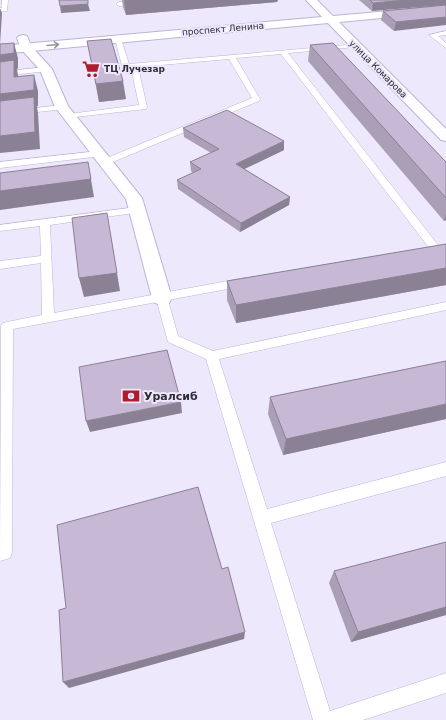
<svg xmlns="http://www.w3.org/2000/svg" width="446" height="720" viewBox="0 0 446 720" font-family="'DejaVu Sans',sans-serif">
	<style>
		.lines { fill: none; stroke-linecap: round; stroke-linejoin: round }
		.service-casing { stroke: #bdb4d3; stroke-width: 1 }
		.minor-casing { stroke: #bdb4d3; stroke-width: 2 }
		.tertiary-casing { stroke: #bdb4d3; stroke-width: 2 }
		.service { fill: #fff; fill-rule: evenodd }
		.minor { fill: #fff; fill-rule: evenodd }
		.tertiary { fill: #fff; fill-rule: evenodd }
		.wall { fill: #ab9eb7 }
		.shaded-wall { fill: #8b8195 }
		.building { fill: #c7b8d5; stroke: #8b8195 }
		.oneway { stroke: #97969c }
		.labels { text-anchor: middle; stroke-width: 4; stroke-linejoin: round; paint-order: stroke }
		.far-street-label { font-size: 9px; fill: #2f2c38; stroke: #ede8fb }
		.far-poi-label { font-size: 9px; font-weight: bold; fill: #2f2c38; stroke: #ede8fb; text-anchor: start }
		.poi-label { font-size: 11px; font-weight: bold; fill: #2f2c38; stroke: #ede8fb; text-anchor: start }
	</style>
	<rect width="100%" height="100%" fill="#ede8fb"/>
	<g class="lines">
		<g class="service-casing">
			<g id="service">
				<path d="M 2,0 L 8,0 L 7,11 L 0,12 L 0,8 L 2,8 Z"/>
				<path d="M 146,0 L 171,0 L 168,2 L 119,6 L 116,4 L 119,2 Z"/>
				<path d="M 446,31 L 446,35 L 438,36 L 446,43 L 446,48 L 429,35 Z"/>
				<path d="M 118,37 L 121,39 L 129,64 L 358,44 L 358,46 L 356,47 L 288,53 L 438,245 L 439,247 L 438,249 L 430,249 L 281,54 L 236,58 L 260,99 L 259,101 L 108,164 L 102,164 L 100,162 L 102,160 L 252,98 L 229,59 L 138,67 L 147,107 L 146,109 L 66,118 L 65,116 L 69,114 L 139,105 L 131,68 L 126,68 L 122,66 L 115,39 Z"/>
				<path d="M 46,67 L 50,69 L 49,71 L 0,76 L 0,72 Z"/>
				<path d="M 62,105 L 65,105 L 65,109 L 0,116 L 0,112 Z"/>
				<path d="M 99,151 L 103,154 L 102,156 L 0,168 L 0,162 Z"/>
				<path d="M 137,207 L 142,210 L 141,212 L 50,225 L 54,313 L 244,278 L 248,279 L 250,282 L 248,285 L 244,286 L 168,300 L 178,336 L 213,351 L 446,302 L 446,310 L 219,359 L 267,509 L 446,462 L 446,476 L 271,523 L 330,711 L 446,673 L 446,693 L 363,720 L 313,720 L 206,359 L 168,342 L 157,302 L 13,329 L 12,552 L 10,558 L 0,561 L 1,326 L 3,323 L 7,322 L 42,315 L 41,263 L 0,269 L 0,261 L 41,256 L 40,226 L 0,231 L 0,225 Z"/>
			</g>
		</g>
		<g class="minor-casing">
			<path id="minor" d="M 23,35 L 27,36 L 31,46 L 52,69 L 68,106 L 142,198 L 172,298 L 169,303 L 162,305 L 155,303 L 152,298 L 126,199 L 55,107 L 40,70 L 21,49 L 17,38 L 19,36 Z"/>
		</g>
		<g class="tertiary-casing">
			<path id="tertiary" d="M 306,0 L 317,0 L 333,16 L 446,6 L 446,12 L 339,22 L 446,129 L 446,141 L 441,140 L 328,23 L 0,54 L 0,46 L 322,17 Z"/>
		</g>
		<use href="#service" class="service"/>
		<use href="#minor" class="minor"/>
		<use href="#tertiary" class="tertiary"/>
	</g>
	<g class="wall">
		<path d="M 121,0 L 278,0 L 277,2 L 126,15 L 123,7 L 122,0 Z"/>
		<path d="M 359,0 L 446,0 L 372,11 Z"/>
		<path d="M 446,5 L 394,31 L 381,20 L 383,11 Z"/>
		<path d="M 87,41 L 126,99 L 99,102 Z"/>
		<path d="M 310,45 L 446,162 L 446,220 L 444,221 L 308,61 Z"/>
		<path d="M 183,128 L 284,150 L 244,169 L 290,197 L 289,205 L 240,232 L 178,189 L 177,180 L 193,173 L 191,171 L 190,162 L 211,153 L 184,137 Z"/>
		<path d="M 446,244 L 446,285 L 236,323 L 227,300 L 227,281 Z"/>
		<path d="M 446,361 L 446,419 L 283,455 L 268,414 L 270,397 Z"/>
		<path d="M 446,542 L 446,615 L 351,642 L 329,583 L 334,571 Z"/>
	</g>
	<g class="shaded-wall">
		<path d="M 124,0 L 278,0 L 277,2 L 126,15 Z"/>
		<path d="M 407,0 L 446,0 L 446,5 L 372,11 L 373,3 Z"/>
		<path d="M 88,4 L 90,11 L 61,13 L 60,6 Z"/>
		<path d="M 0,8 L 2,13 L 0,45 Z"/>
		<path d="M 446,17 L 446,25 L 394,31 L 396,22 Z"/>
		<path d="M 14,43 L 18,58 L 18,68 L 17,69 L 18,76 L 19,92 L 34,75 L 38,91 L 38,106 L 37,106 L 38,113 L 40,149 L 0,153 L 0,55 Z"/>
		<path d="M 123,81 L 126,99 L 99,102 L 96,84 Z"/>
		<path d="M 284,141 L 284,150 L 236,173 L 236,164 Z"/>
		<path d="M 88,162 L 94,197 L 0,210 L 0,191 Z"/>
		<path d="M 290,197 L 289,205 L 240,232 L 241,223 Z"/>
		<path d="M 446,214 L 446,220 L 444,221 Z"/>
		<path d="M 110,231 L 120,291 L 84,297 L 79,278 Z"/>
		<path d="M 446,268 L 446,285 L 236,323 L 236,305 Z"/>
		<path d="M 181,402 L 182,413 L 90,432 L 86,421 Z"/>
		<path d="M 446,404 L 446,419 L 283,455 L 286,439 Z"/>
		<path d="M 446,607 L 446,615 L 351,642 L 358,632 Z"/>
		<path d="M 245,632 L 244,639 L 69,688 L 63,682 Z"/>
	</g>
	<g class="building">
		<path d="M 59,0 L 88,0 L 88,4 L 60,6 Z"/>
		<path d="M 370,0 L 407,0 L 373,3 Z"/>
		<path d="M 446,5 L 446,17 L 396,22 L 383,11 Z"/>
		<path d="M 111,39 L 123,81 L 96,84 L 87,41 Z"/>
		<path d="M 14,43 L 14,53 L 0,55 L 0,44 Z"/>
		<path d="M 333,43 L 446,162 L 446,198 L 310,45 Z"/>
		<path d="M 14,60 L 14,77 L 34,75 L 34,90 L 0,94 L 0,62 Z"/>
		<path d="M 34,97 L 35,132 L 0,136 L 0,101 Z"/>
		<path d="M 227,110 L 284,141 L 236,164 L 290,197 L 241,223 L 177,180 L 201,169 L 190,162 L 219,149 L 183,128 Z"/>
		<path d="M 88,162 L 91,179 L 0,191 L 0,173 Z"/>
		<path d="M 107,213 L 117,273 L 79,278 L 72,218 Z"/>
		<path d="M 446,244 L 446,268 L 236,305 L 227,281 Z"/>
		<path d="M 167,350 L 181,402 L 86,421 L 79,367 Z"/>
		<path d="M 446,361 L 446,404 L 286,439 L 270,397 Z"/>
		<path d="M 198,487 L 222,569 L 228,567 L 245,632 L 63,682 L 59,610 L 66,608 L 57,525 Z"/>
		<path d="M 446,542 L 446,607 L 358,632 L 334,571 Z"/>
	</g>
	<defs><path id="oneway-shaft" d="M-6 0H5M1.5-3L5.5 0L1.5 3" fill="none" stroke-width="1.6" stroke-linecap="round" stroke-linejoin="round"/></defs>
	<use class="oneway" href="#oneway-shaft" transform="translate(53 45) rotate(-5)"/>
	<defs>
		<g id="supermarket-bare" transform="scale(1.38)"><path d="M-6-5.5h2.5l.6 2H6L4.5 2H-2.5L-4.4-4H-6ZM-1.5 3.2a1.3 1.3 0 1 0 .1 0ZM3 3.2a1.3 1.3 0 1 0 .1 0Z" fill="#af1c2e" stroke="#ede8fb" stroke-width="2.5" paint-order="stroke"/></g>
		<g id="bank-bare" transform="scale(1.38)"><path d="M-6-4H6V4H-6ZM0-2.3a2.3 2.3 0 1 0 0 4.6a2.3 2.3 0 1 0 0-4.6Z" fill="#af1c2e" stroke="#ede8fb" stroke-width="2.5" paint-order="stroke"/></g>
	</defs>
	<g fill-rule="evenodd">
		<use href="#supermarket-bare" x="91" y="69"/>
		<use href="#bank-bare" x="131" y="396"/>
	</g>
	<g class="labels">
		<g class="far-street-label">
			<text transform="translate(223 29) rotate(-5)" y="3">проспект Ленина</text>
			<text transform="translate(378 69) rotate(45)" y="3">улица Комарова</text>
		</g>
		<g class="far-poi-label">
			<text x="104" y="72">ТЦ Лучезар</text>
		</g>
		<g class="poi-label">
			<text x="144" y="400">Уралсиб</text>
		</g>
	</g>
</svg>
